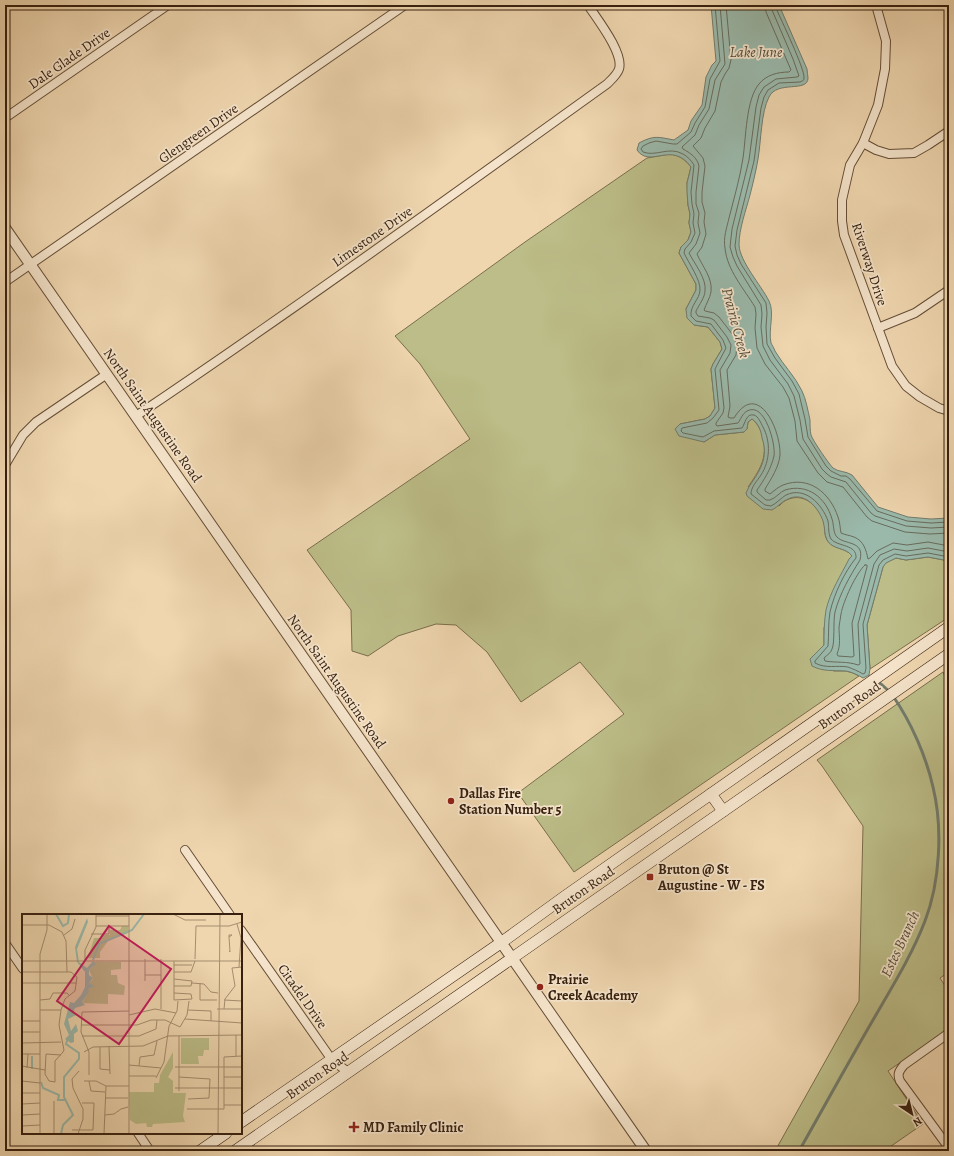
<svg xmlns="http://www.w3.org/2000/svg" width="954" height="1156" viewBox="0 0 954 1156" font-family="Alegreya,serif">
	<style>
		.green { fill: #bcbd88; stroke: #7a6e4c }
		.water { fill: #9ab9ab; stroke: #727c6d }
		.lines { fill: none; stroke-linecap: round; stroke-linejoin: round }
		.shore { stroke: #686c5d; stroke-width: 1 }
		.stream { stroke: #727c6d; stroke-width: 3 }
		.minor-casing { stroke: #654e37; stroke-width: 10 }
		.tertiary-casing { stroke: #654e37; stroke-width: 12 }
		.secondary-casing { stroke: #37200f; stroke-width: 12 }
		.minor { stroke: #f5e4cb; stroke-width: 8 }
		.tertiary { stroke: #f5e4cb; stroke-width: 10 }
		.secondary { stroke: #f5e4cb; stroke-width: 11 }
		.poi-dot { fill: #8f2418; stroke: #f5e4cb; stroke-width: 1.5 }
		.labels { text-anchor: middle; stroke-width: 3.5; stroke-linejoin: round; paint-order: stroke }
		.street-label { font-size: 14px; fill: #37200f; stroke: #f5e4cb }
		.poi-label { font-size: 14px; font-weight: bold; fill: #37200f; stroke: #f5e4cb; text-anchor: start }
		.water-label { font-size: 15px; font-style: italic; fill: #554e3e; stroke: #f5e4cb }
		.inset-river { fill: none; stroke: #9ab9ab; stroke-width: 2 }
		.inset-road { fill: none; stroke: #a58d6f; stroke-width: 1 }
		.view { fill: #c2185b; fill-opacity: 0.15; stroke: #c2185b; stroke-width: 2 }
		.inset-edge { fill: none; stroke: #37200f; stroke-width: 2 }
	</style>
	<rect width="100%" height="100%" fill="#efd6af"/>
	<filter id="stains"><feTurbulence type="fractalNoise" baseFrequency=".005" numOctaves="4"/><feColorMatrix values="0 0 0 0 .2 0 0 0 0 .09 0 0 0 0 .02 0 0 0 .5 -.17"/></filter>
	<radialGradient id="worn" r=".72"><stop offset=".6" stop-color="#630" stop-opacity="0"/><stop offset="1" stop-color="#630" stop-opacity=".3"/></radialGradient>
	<g class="green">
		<path d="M 670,154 C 678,155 685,159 691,167 L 687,183 L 688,205 L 690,214 L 689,223 L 691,232 L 688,240 L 681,247 L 679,253 L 696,284 L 696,290 L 686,309 L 694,325 L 708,327 L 720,342 L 722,349 L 713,364 L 711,369 L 715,408 L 710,416 L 705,419 L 680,424 L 704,442 L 715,435 L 744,432 L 747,429 L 748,422 L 752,419 C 758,424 761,430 763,438 C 768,458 759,471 748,487 L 779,506 C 782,503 785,500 789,499 C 805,493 819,507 824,522 C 825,527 824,535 827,540 C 833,550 846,547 852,556 L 824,628 L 824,645 L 810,659 L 834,671 L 846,671 L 853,673 L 859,676 L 574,872 L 518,793 L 624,714 L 580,662 L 521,702 L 487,652 L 456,625 L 436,624 L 398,636 L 368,656 L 352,651 L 351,610 L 307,550 L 470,439 L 420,364 L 395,336 L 525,242 L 647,158 Z"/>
		<path d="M 928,557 L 949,561 L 949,617 L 870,669 L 867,625 L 883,567 L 885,563 L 896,558 L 906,560 Z"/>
		<path d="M 943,672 L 949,685 L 949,972 L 940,978 L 949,992 L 949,1029 L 888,1071 L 923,1124 L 884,1151 L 775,1151 L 859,1001 L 863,826 L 822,766 L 817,760 Z"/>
	</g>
	<path class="water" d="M 711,5 L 779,5 L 807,69 C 807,72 808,75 808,78 C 808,93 777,80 769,97 C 761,112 761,142 758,159 C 756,171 753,183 750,195 C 746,210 739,229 739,245 C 740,262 761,285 769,301 C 775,313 768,329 771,343 C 772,345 774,348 775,351 C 783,365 795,376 802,391 C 806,399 808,411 810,420 C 810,425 810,431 811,435 C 813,441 829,464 833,468 C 838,472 846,471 852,475 L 878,507 L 908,517 L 931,519 L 949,518 L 949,561 L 928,557 L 906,560 L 896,558 L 886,563 L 883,567 L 867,625 L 870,669 L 869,675 L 863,678 C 858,675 852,672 846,671 C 832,670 824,672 812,666 L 810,659 L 824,645 C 824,634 824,622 826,610 C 830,592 841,575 849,559 L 852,556 C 846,547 832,550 827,540 C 824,534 825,527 823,521 C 818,507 804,491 788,499 C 782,501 778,507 772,510 L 763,509 L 747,496 L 746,493 C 749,485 755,479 759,471 C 765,460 766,449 762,438 C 761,430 758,423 752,419 L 748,422 L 747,429 L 744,432 L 715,435 L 704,442 L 679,436 L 675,429 L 680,424 L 705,419 L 710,416 L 715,408 L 711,369 L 713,364 L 722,349 L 720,342 L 708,327 L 694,325 L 687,318 L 686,309 L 696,290 L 696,284 L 679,253 L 681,247 L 688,240 L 691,232 L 689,223 L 690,214 L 688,205 L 687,192 L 687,183 L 691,167 C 672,140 650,169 637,150 L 639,143 C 654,135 658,137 674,140 L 688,130 L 691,121 L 702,105 L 706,77 L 712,65 L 716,61 Z"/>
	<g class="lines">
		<g class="shore">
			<path d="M 715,5 L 720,61 L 710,79 L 705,107 L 695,123 L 691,132 L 677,144 L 673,144 L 656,141 L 649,143 L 643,146 L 641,149 L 643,152 C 656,157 669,146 683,154 C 688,157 691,160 694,165 L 691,192 L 692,204 L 694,214 L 693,223 L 695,233 L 691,242 L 685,249 L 684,253 C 688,262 701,280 700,290 C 700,299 690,305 691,316 L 696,321 L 711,324 L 723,340 L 726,348 L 715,369 L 719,410 L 713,418 L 707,423 L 682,428 L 681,431 L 683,433 L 703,437 L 714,431 L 742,428 C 745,424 746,413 754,415 C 758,416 761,423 763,427 C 771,442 770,461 761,475 C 757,481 751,487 751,494 L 765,505 L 771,506 C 777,503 781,498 786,495 C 805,486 822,504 828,521 C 829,526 828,534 831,539 C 838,547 857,544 856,558 C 845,571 834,594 830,612 C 828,623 829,635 828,646 L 815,661 L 815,663 C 826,669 837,665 848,667 C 853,669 858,671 863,674 L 865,673 L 866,668 L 863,624 L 879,565 L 883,560 L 895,554 L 906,556 L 928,553 L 949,557"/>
			<path d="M 720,5 L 725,64 L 715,80 L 709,109 L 699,125 L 695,135 L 682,147 L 683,149 C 690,153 697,157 699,166 L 696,192 L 696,204 L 699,213 L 698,223 L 700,233 L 696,244 L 689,253 C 694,263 707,279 705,291 C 705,297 699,305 696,311 L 696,313 L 698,316 L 710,318 L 714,320 L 727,337 L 731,345 L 730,353 L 720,370 L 724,408 L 723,413 L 716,423 L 716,425 L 717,426 L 738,423 C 741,419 742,414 747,411 C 765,401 776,445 774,456 C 771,469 764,480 757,490 L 757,492 L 766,500 L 770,500 C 776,498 780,492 785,490 C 808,483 826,498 832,519 C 834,525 833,533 837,537 C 844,545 865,540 860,560 C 850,576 840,593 835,612 C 833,621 835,643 832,649 C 831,653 827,655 824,658 L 825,661 C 836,663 847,661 858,665 L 860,664 L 858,624 L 874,564 L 880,555 L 894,549 L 907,551 L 928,548 L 949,552"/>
			<path d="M 726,5 L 731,60 L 729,68 L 725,74 L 721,82 L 715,111 L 705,128 L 701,138 L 693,146 L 703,158 L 705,166 L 702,192 L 702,202 L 705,213 L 704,222 L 706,234 L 702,247 L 697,254 C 702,266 713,278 711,292 C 710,298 706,304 704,310 L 705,311 L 714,313 L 719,317 L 733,335 L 737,345 L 736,355 L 727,370 L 730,406 L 728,417 L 730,418 L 734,418 C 758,379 781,430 780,455 C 779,467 771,479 765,489 L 765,491 L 770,494 C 774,491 778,487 783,485 C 809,475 830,493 838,517 C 840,522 840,528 841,533 C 845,535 849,535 854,537 C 864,541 866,550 868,559 L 870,558 L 877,551 L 893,543 L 907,545 L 928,542 L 949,546"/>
			<path d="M 765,5 L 766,12 L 791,70 L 789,72 C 778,72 766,75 759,84 C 746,99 746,138 743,158 C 740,178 734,198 729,218 C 727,227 723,238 725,248 C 727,270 744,289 755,307 L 756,314 L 755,328 L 757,348 L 765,364 L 783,387 L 789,398 L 795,421 L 797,441 L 818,473 L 827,482 L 843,487 L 867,517 L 872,521 L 905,532 L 930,534 L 949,533"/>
			<path d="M 771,5 L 772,10 L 793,59 L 799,76 L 797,77 L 776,79 L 764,87 L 759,95 L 756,107 L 749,160 L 732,229 L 730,247 L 733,257 L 737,266 L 761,305 L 762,314 L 761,327 L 763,346 L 770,360 L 788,384 L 794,396 L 800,420 L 803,439 L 822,469 L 827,474 L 831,477 L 846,482 L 871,513 L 875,516 L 906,526 L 931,528 L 949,527"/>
			<path d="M 776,5 L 776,8 C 781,20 805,69 804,78 C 804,81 802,81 800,82 L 779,83 L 768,90 L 764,97 L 761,108 L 754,161 L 737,230 L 735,246 L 737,255 L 741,264 L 766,303 L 767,313 L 766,327 L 767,344 L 775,358 L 792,381 L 799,394 L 805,419 L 808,437 L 826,466 L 831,471 L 841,476 L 846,476 L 850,479 L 877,511 L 907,521 L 931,523 L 949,522"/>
			<path d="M 865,565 L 867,565 L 867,567 L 852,623 L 854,656 L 852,657 L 838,656 L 837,654 C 841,645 839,636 839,627 C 840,623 840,618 841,614 C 843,602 856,573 865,565 Z"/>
		</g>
		<g class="stream">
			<path d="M 875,681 L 881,684 L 890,692"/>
			<path d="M 799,1151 C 824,1107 848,1063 873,1020 C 892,987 912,955 925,921 C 940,882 943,828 933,787 C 926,756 911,722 893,696"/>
		</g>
		<g class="minor-casing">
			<g id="minor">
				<path d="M 876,5 L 886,41 L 885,69 L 878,105 L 863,143 L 850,165 L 842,200 L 842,221 L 844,235 L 892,366 L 906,386 L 920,397 L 939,408 L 949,411"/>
				<path d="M 5,118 L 168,5"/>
				<path d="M 863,143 L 876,150 L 889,154 L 914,153 L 928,145 L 949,131"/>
				<path d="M 5,282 L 405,5"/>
				<path d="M 878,328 L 915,313 L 949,290"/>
				<path d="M 136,416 C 295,309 451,196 607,84 C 611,80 617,75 619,69 C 624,53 597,19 588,5"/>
				<path d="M 5,465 L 23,435 L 36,422 L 107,374"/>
				<path d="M 185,850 L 230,915"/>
				<path d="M 241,930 L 332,1060 L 348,1072"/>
				<path d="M 5,943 L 23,969"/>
				<path d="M 949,1033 L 904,1065 C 899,1071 897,1074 900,1081 L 949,1148"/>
				<path d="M 138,1133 L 150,1151"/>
			</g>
		</g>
		<g class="tertiary-casing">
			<path id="tertiary" d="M 5,228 L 646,1151"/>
		</g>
		<g class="secondary-casing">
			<g id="secondary">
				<path d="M 711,794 L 723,811"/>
				<path d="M 241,1122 L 502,942 L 564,897 L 949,627"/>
				<path d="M 200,1151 L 226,1133"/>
				<path d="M 235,1151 L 949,654"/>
			</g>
		</g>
		<use href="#minor" class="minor"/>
		<use href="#tertiary" class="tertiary"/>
		<use href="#secondary" class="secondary"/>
	</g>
	<g class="poi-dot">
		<circle cx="451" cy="801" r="4"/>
		<rect x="646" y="873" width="8" height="8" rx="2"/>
		<circle cx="540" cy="987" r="4"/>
		<path d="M352 1121h4v4h4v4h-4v4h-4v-4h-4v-4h4z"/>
	</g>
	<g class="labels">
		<g class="street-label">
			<text transform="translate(69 58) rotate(-35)" y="5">Dale Glade Drive</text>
			<text transform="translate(198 133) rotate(-35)" y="5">Glengreen Drive</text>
			<text transform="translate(372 236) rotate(-35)" y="5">Limestone Drive</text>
			<text transform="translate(870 264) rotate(72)" y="5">Riverway Drive</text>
			<text transform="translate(153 415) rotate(55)" y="5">North Saint Augustine Road</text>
			<text transform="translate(337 681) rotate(55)" y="5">North Saint Augustine Road</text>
			<text transform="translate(849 705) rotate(-35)" y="5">Bruton Road</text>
			<text transform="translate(583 890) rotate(-35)" y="5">Bruton Road</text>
			<text transform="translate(303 996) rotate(55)" y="5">Citadel Drive</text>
			<text transform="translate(317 1075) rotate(-35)" y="5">Bruton Road</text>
		</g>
		<g class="poi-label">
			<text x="459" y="798">Dallas Fire<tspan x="459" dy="16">Station Number 5</tspan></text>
			<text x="658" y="874">Bruton @ St<tspan x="658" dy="16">Augustine - W - FS</tspan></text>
			<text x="548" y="984">Prairie<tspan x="548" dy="16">Creek Academy</tspan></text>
			<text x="363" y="1132">MD Family Clinic</text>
		</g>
		<g class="water-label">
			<text x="756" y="57">Lake June</text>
			<text transform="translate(736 323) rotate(75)" y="5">Prairie Creek</text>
			<text transform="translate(900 944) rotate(-65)" y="5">Estes Branch</text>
		</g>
	</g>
	<g transform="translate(22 914)">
		<rect width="220" height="220" fill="#efd6af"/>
		<path d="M 100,12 L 106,12 L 106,19 L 86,27 L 78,38 L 78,44 L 66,44 L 72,24 L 80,24 L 80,21 L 88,21 L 88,16 L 98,16 ZM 72,48 L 99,48 L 99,55 L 89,56 L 89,61 L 95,61 L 96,69 L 103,72 L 102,81 L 86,80 L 86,90 L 60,89 L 66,79 L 66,75 L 72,72 L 67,69 L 71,65 L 67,56 L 71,53 ZM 159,124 L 187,124 L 187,136 L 182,136 L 181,142 L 176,142 L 177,150 L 159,150 ZM 151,125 L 151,154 L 146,163 L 151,167 L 151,179 L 164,179 L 161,202 L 163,208 L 131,210 L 130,213 L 125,213 L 124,209 L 114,210 L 108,206 L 107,178 L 132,178 L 132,169 L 137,169 L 138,161 L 151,138 Z" fill="#bcbd88"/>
		<path d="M 65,4 L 66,8 L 55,35 L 57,48 L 62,52 L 65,54 L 71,47 L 74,50 L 67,56 L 67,61 L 71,64 L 67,69 L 73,72 L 66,75 L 67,78 L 60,88 L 63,91 L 53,94 L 51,99 L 54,101 L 46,105 L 49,117 L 54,110 L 56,117 L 52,120 L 52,128 L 49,129 L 43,125 L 47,121 L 42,110 L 48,88 L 52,89 L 59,81 L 63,73 L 63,58 L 55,48 L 53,33 Z" fill="#9ab9ab"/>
		<path class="inset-river" d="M 34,0 L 41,12 L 46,9 L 47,0M 71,46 L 77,30 L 110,16 L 122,0M 10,155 L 10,142M 19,168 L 21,174 L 37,181 L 36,186 L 43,186M 39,220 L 41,211 L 51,201 L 42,183 L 42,163 L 57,145 L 57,139 L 44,130 L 46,124"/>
		<path class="inset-road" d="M 151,0 L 163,6 L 184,6M 74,2 L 107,2M 215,10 L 219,24 L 217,53M 0,11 L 27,11 L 40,18 L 44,27 L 45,58M 74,12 L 107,12M 69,20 L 87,20 L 87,12M 42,21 L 50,15 L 53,5M 207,37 L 208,38 L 207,23 L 210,21 L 207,21 L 207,23M 123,45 L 123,67M 173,45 L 174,12 L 207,12 L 220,8M 0,47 L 220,47M 63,47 L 63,36 L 74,13 L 74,0M 152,47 L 152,86 L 170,85 L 169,80 L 152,79M 152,51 L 170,51M 0,58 L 49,58 L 55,63 L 53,77 L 43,85 L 39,96 L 37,111 L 42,136 L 41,138 L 33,147 L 33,168 L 27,167 L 23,160 L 24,140 L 39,141M 152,58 L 169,58 L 173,47M 123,61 L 139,61M 152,65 L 170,67 L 169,72 L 152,72M 0,69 L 55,69M 170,69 L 182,70 L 189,78 L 196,79M 178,69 L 178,86 L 195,86M 18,86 L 28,85 L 31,79 L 45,79 L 48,82M 202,86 L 220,87M 139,95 L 139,45M 195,95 L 220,95M 202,95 L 203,85 L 213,72 L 210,54 L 220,53M 18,96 L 39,96M 166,96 L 189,97 L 189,107M 107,101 L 133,95 L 154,99M 163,105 L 220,109M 0,107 L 18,107M 59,111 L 115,111 L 129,106 L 143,106 L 158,113 L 165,101 L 167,87M 0,118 L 18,118M 60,122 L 117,122 L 134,115 L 135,106M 0,129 L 39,128M 87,132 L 88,160M 78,133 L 78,155 L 88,156M 62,138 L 71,133 L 121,132 L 146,122 L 220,121M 0,140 L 18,140M 214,142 L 214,121M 107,151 L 139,154M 0,152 L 23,156M 117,152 L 118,143 L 132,141 L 135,127M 153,153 L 220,153M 5,154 L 6,140M 67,161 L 67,138 L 59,118 L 60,98 L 107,97M 107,162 L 134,162M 157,163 L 188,165 L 187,184 L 166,185M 202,163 L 220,163M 134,164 L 142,148 L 147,112 L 155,97 L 156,87M 0,167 L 18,169M 62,167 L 74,167 L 84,172 L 107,172M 67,167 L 69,177 L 83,178M 153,174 L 220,174M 157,177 L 157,122M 0,179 L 18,179M 83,184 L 106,184M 32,187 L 32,220M 0,190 L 18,189M 202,191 L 220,191M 165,195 L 202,195 L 202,143 L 220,142M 0,201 L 18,200M 83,201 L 92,200 L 99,195 L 106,193M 0,212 L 18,211M 50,216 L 71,216 L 72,189 L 60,189M 18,220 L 18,40 L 25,16 L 25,0M 56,220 L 61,205 L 61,195 L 51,174 L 50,165 L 57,157M 82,220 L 84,172M 107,220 L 107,0M 196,220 L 198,0"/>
		<path class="view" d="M 87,12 L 149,55 L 97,130 L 35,87 Z"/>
		<rect width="220" height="220" class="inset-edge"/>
	</g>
	<rect width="954" height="1156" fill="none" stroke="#efd6af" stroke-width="20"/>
	<rect x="6" y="6" width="942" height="1144" fill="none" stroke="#37200f" stroke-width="2"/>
	<rect x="10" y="10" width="934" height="1136" fill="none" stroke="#37200f"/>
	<g transform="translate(912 1114) rotate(145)" stroke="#f5e4cb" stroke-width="3" paint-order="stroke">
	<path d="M0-3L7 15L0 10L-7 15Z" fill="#37200f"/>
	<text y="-6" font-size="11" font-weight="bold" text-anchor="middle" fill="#37200f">N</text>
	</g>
	<rect width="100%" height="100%" filter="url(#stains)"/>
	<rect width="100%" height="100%" fill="url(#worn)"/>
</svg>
